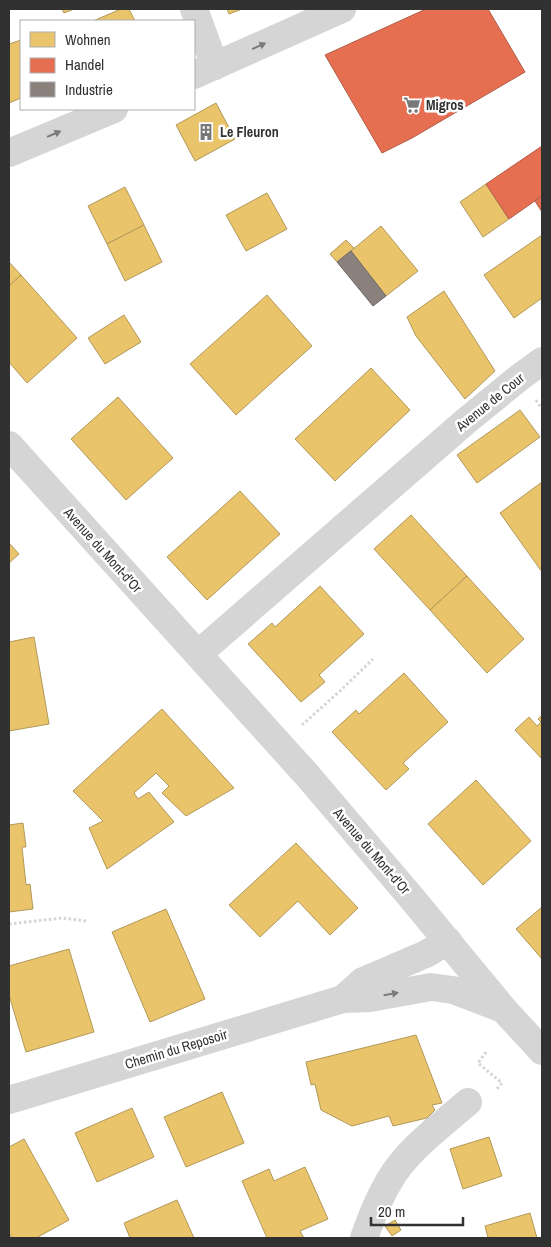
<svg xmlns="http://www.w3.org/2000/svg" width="551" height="1247" viewBox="0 0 551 1247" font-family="'Archivo Narrow',sans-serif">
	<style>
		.homes { fill: #e9c46a; stroke: #b29859 }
		.shops { fill: #e76f51; stroke: #b05c47 }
		.industry { fill: #8a817c; stroke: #6f6966 }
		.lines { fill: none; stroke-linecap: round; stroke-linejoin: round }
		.path { stroke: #d5d5d5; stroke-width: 3; stroke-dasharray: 2.5 2.5; stroke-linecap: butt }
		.minor { stroke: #d5d5d5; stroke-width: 28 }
		.oneway { fill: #7b7b7b }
		.labels { text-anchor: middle; stroke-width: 5; stroke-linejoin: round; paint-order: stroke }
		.poi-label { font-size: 14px; font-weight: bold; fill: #313131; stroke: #fff; text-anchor: start }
		.street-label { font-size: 14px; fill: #313131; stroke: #fff }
	</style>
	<rect width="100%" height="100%" fill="#fff"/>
	<g class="homes">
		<path d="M 62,9 L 74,9 L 64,13 Z"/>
		<path d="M 121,9 L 129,9 L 135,21 L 93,21 Z"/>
		<path d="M 227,9 L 242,9 L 229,14 Z"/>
		<path d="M 21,40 L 21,98 L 9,103 L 9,44 Z"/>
		<path d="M 216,103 L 235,139 L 195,161 L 176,125 Z"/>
		<path d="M 486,184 L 509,219 L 483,237 L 460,202 Z"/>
		<path d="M 125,187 L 144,225 L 107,244 L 88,206 Z"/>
		<path d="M 267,193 L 287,229 L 246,251 L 226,215 Z"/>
		<path d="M 144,225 L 162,262 L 125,281 L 107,244 Z"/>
		<path d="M 381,226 L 418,271 L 386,296 L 351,251 Z"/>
		<path d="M 542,235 L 542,298 L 514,318 L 484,275 Z"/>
		<path d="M 346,240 L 354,248 L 337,262 L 330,254 Z"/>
		<path d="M 9,262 L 21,275 L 9,286 Z"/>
		<path d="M 21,275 L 77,338 L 27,383 L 9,362 L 9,286 Z"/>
		<path d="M 444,291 L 495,371 L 465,399 L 416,336 L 407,317 Z"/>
		<path d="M 267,295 L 312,346 L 236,415 L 190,364 Z"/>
		<path d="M 124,315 L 141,342 L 105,364 L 88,338 Z"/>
		<path d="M 371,368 L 410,410 L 335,481 L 295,439 Z"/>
		<path d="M 118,397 L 173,458 L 126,500 L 71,439 Z"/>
		<path d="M 520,410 L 540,437 L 477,483 L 457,455 Z"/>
		<path d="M 542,482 L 542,572 L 500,513 Z"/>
		<path d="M 240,491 L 280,534 L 207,600 L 167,557 Z"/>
		<path d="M 411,515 L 467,576 L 430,610 L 374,549 Z"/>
		<path d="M 9,543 L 19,554 L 9,563 Z"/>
		<path d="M 467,576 L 524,639 L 487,673 L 430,610 Z"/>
		<path d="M 320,586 L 364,634 L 319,675 L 325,682 L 301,702 L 248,644 L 272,623 L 275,627 Z"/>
		<path d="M 34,637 L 49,724 L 9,731 L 9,642 Z"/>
		<path d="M 404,673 L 448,722 L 403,763 L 409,769 L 386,790 L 332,732 L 356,710 L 359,714 Z"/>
		<path d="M 162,709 L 234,788 L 186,816 L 162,793 L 169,786 L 156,773 L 134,793 L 138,799 L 149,792 L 174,822 L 107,869 L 89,828 L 103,821 L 73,791 Z"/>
		<path d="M 542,715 L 542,759 L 515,730 L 529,717 L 537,726 L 541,722 L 538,719 Z"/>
		<path d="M 476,780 L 531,841 L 483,885 L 428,824 Z"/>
		<path d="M 23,823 L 26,847 L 22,847 L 26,885 L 30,884 L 33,909 L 9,912 L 9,825 Z"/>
		<path d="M 296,843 L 358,908 L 330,935 L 298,901 L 260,937 L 229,905 Z"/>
		<path d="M 542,907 L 542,959 L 516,929 Z"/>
		<path d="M 166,909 L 205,999 L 150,1022 L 112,932 Z"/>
		<path d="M 69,949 L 94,1032 L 26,1052 L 9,995 L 9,966 Z"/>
		<path d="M 416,1035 L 442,1103 L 432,1105 L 435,1110 L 427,1118 L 393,1126 L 389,1116 L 352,1126 L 321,1110 L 315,1084 L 311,1085 L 306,1062 Z"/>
		<path d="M 222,1092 L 244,1143 L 186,1167 L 164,1117 Z"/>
		<path d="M 132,1108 L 154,1157 L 97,1182 L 75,1133 Z"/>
		<path d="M 489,1137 L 502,1176 L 463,1189 L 450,1149 Z"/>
		<path d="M 24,1139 L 69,1220 L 36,1238 L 12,1238 L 9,1233 L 9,1147 Z"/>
		<path d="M 305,1167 L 328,1219 L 300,1231 L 304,1238 L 267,1238 L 242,1181 L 269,1169 L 274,1181 Z"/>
		<path d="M 177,1200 L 194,1238 L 130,1238 L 124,1223 Z"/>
		<path d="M 530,1213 L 537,1238 L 488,1238 L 485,1226 Z"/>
		<path d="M 395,1220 L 401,1230 L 392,1236 L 385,1226 Z"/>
	</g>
	<g class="shops">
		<path d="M 426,9 L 488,9 L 525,72 L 412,138 L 382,153 L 325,55 Z"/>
		<path d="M 542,146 L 542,196 L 509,219 L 486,184 Z"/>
		<path d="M 542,196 L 542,212 L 535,201 Z"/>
	</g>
	<path class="industry" d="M 351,251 L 386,296 L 373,306 L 337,262 Z"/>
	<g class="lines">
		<g class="path">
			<path d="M 536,400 L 542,409"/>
			<path d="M 302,725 L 340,691 L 373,659"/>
			<path d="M 9,924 L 62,918 L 86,921"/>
			<path d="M 486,1052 L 478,1063 L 502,1083 L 496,1090"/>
		</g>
		<g class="minor">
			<path d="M 194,9 L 215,66"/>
			<path d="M 194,75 L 342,9"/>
			<path d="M 9,153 L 114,109"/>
			<path d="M 9,445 L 307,775 L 410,896 L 505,1011 L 542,1051"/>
			<path d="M 198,654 L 466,421 L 520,377 L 542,361"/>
			<path d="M 344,998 L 363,981 L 426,954 L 448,941"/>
			<path d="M 9,1100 L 343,999 L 370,998 L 431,987 L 453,990 L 503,1009"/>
			<path d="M 364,1238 C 373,1213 383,1187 400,1165 C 418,1142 445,1122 468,1102"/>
		</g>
	</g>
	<defs><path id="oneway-solid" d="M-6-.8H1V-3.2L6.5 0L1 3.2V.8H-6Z" transform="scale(1.25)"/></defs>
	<g class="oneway">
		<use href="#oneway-solid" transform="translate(259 46) rotate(-24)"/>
		<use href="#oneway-solid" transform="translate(54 134) rotate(-23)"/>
		<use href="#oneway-solid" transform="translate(391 994) rotate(-10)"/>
	</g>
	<defs>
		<g id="supermarket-bare" transform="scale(1.35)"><path d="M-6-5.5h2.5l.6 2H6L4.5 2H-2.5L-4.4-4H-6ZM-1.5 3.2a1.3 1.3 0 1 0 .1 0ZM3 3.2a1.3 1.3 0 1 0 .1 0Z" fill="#797979" stroke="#fff" stroke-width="2.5" paint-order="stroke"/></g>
		<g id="building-bare" transform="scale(1.35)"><path d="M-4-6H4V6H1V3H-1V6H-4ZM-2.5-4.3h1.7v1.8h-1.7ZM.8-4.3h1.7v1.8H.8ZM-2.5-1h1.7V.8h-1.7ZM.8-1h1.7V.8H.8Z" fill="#797979" stroke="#fff" stroke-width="2.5" paint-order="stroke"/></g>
	</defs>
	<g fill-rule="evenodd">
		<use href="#supermarket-bare" x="412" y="105"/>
		<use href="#building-bare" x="206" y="132"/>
	</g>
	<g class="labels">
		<g class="poi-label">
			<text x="426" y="110">Migros</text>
			<text x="220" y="137">Le Fleuron</text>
		</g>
		<g class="street-label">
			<text transform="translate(490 402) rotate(-39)" y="5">Avenue de Cour</text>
			<text transform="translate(103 550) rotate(48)" y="5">Avenue du Mont-d'Or</text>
			<text transform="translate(372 851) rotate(49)" y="5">Avenue du Mont-d'Or</text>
			<text transform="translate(176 1049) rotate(-17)" y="5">Chemin du Reposoir</text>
		</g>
	</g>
	<rect width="551" height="1247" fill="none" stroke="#313131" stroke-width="20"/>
	<rect x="20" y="20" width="175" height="90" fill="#ffffff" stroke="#adadad"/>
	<rect x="30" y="32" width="25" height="15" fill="#e9c46a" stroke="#adadad"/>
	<text x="65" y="45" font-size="15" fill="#313131">Wohnen</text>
	<rect x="30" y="58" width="25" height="15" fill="#e76f51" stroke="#adadad"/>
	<text x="65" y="70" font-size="15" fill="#313131">Handel</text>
	<rect x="30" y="82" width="25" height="15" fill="#8a817c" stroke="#adadad"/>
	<text x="65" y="95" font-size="15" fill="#313131">Industrie</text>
	<path d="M371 1217v8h92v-8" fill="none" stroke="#313131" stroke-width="2.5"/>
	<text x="378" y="1217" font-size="15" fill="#313131" stroke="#ffffff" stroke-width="4" paint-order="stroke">20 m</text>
</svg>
